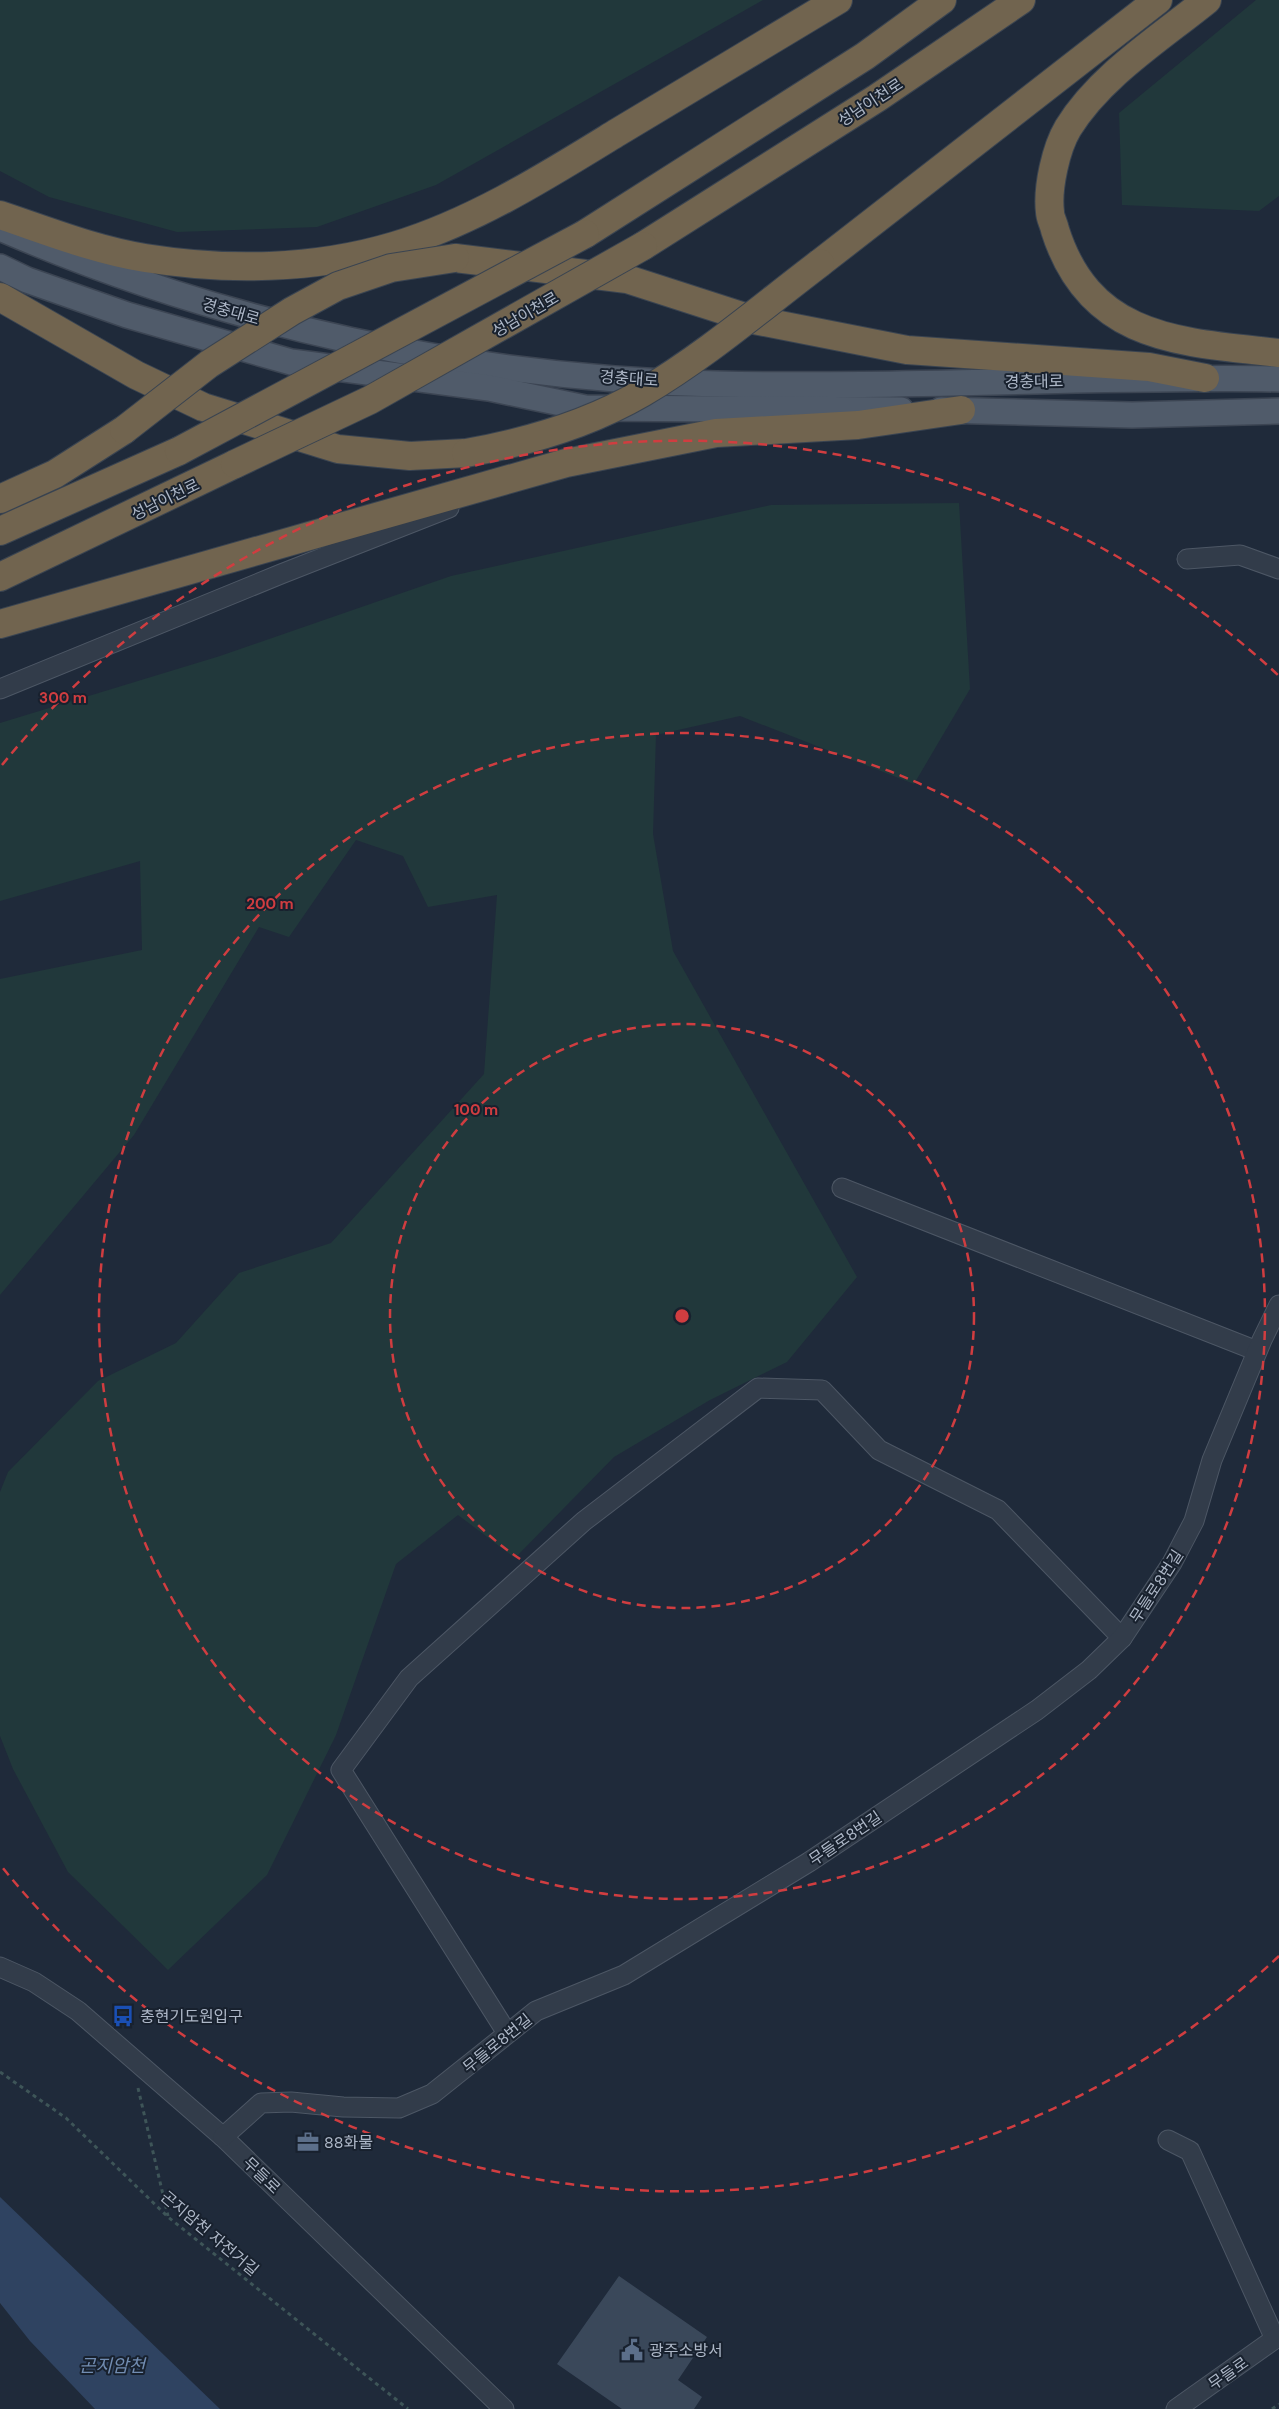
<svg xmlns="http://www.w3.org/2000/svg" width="1279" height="2409" viewBox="0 0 1279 2409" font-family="'DM Sans','Noto Sans KR',sans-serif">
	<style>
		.green { fill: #21383b }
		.water { fill: #2f4361 }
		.building { fill: #3a485a }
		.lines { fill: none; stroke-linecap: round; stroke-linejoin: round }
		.minor-casing { stroke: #4d5765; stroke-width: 21 }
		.major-casing { stroke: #3c4553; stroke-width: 28 }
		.highway-casing { stroke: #3a4451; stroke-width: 30 }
		.path { stroke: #3e5558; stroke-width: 3; stroke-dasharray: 4 4; stroke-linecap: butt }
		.minor { stroke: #323c4a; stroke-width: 19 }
		.major { stroke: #505b6a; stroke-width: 25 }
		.highway { stroke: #71644f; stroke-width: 28 }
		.highway-bridge-casing { stroke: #3a4451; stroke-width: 30; stroke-linecap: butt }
		.highway-bridge { stroke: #71644f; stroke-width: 28 }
		.ring { fill: none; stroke: #d03d40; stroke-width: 2.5; stroke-dasharray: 9 6 }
		.labels { text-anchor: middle; stroke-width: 4; stroke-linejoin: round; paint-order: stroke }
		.street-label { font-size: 16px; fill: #adb7c7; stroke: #18212e }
		.poi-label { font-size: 16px; fill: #adb7c7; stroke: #18212e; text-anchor: start }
		.water-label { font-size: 18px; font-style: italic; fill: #728db2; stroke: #18212e }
		.centre { fill: #d03d40; stroke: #18212e; stroke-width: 2.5 }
		.ring-label { font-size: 15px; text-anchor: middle; font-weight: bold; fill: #d03d40; stroke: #18212e; stroke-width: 4; stroke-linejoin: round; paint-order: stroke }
	</style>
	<rect width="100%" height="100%" fill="#1f2a3a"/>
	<g class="green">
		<path d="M 0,0 L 763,0 L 436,185 L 317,227 L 177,232 L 49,197 L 0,171 Z"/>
		<path d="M 1256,0 L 1279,0 L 1279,196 L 1259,211 L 1122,205 L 1119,113 Z"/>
		<path d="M 959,503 L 970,689 L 914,784 L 740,716 L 656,735 L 653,834 L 673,951 L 857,1277 L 787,1362 L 710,1400 L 614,1457 L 515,1558 L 458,1515 L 396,1564 L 336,1735 L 267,1875 L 168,1970 L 68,1872 L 13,1769 L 0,1736 L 0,1492 L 8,1472 L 98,1381 L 176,1343 L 239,1273 L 331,1243 L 484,1074 L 497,895 L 428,907 L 403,856 L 356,840 L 289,937 L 259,927 L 134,1135 L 0,1295 L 0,979 L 142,950 L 140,861 L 0,901 L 0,723 L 220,656 L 451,576 L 771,505 Z"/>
	</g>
	<path class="water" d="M 0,2197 L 220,2409 L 95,2409 L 30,2341 L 0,2303 Z"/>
	<path class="building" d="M 619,2276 L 707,2337 L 678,2380 L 702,2397 L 694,2409 L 622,2409 L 557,2364 Z"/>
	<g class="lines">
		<g class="minor-casing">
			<g id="minor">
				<path d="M 1187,559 L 1240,555 L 1279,569"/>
				<path d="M 0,689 L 281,574 L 449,508"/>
				<path d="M 842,1188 L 1257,1351"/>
				<path d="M 0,1967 L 34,1982 L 78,2011 L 223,2137 L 504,2409"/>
				<path d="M 507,2033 L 341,1770 L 409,1678 L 584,1521 L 758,1388 L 822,1390 L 879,1450 L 998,1510 L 1122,1638"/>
				<path d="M 223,2137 L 261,2103 L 291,2102 L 343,2107 L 399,2108 L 432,2094 L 536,2011 L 624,1975 L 809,1862 L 1037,1710 L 1089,1670 L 1122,1638 L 1172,1563 L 1194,1521 L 1212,1460 L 1262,1340 L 1279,1305"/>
				<path d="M 1168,2140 L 1190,2151 L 1275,2339"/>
				<path d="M 1176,2409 L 1279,2336"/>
			</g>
		</g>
		<g class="major-casing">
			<g id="major">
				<path d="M 0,228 C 227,326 470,378 717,384 C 904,388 1092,376 1279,379"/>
				<path d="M 0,267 L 27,280 L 127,315 L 291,362 L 489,388 L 585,408 L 901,410"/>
				<path d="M 941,410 L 1132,415 L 1279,411"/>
			</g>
		</g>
		<g class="highway-casing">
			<g id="highway">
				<path d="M 1207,0 C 1160,38 1100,76 1068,128 C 1056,148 1047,188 1050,212 C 1050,218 1054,224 1055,230 C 1090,341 1181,342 1279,353"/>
				<path d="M 0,215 C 48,231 95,250 145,258 C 226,271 314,270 394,246 C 474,222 548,175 618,132 C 691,88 765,44 838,0"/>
				<path d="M 585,234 L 865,56 L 942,0"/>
				<path d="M 643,246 L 877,98 L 1021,0"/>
				<path d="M 455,258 L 627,279 L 754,320 L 907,350 L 1149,367 L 1205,378"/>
				<path d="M 820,263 L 1158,0"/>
				<path d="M 0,297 L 136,375 L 203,407 L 338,449 L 410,456 L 466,453"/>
				<path d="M 0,499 L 55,474 L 124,430"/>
				<path d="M 0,531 L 179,451"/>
				<path d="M 0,577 L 235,464"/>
				<path d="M 0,624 L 566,463 L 716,433 L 858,425 L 961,410"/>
			</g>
		</g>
		<g class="path">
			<path d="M 0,2072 L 66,2118 L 168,2217 L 408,2409"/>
			<path d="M 138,2088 L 168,2216"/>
			<path d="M 1272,2409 L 1279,2404"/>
		</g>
		<use href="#minor" class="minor"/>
		<use href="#major" class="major"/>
		<use href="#highway" class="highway"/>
		<g class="highway-bridge-casing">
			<g id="highway-bridge">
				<path d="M 124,430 L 209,364 L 292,311 L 338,286 L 391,268 L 455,258"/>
				<path d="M 179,451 L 585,234"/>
				<path d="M 466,453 C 528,442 587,425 642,393 C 705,356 762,307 820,263"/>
				<path d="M 235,464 L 370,400 L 643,246"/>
			</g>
		</g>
		<use href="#highway-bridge" class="highway-bridge"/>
	</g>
	<g class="ring">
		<circle cx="682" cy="1316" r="292"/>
		<circle cx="682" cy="1316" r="583"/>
		<path d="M1279 1956A875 875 0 0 1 2 1867M2 765A875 875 0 0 1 1279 676"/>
	</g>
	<defs>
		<g id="bus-bare" transform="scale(1.725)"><path d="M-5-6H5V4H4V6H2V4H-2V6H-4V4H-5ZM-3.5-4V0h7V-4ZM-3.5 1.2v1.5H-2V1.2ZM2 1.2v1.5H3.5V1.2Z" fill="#1a4fb4" stroke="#18212e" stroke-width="2.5" paint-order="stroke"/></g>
		<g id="office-bare" transform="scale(1.725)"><path d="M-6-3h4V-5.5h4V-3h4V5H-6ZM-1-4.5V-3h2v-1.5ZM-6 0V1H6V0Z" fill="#5c6f8a" stroke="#18212e" stroke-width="2.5" paint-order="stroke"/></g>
		<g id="civic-bare" transform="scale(1.725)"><path d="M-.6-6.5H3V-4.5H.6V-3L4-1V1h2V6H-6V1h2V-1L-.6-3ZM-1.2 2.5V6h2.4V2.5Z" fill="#5c6f8a" stroke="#18212e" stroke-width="2.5" paint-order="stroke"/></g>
	</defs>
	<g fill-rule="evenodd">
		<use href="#bus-bare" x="123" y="2016"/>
		<use href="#office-bare" x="308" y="2142"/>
		<use href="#civic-bare" x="632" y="2350"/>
	</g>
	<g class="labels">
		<g class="street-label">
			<text transform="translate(870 102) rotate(-33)" y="6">성남이천로</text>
			<text transform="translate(231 311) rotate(16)" y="6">경충대로</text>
			<text transform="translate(525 314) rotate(-30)" y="6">성남이천로</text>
			<text transform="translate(629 378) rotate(4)" y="6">경충대로</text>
			<text transform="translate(1034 381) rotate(-1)" y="6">경충대로</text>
			<text transform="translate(165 499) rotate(-26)" y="6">성남이천로</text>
			<text transform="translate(1156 1586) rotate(-57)" y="6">무들로8번길</text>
			<text transform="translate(845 1838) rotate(-34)" y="6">무들로8번길</text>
			<text transform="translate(497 2043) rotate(-39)" y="6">무들로8번길</text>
			<text transform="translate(262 2175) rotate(44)" y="6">무들로</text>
			<text transform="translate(210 2233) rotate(40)" y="6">곤지암천 자전거길</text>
			<text transform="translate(1228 2373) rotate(-35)" y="6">무들로</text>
		</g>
		<g class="poi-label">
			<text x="140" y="2022">충현기도원입구</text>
			<text x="324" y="2148">88화물</text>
			<text x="649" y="2356">광주소방서</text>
		</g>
		<g class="water-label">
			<text x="112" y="2372">곤지암천</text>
		</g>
	</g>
	<circle cx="682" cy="1316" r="8" class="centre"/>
	<g class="ring-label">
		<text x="63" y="703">300 m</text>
		<text x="270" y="909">200 m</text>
		<text x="476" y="1115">100 m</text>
	</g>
</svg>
